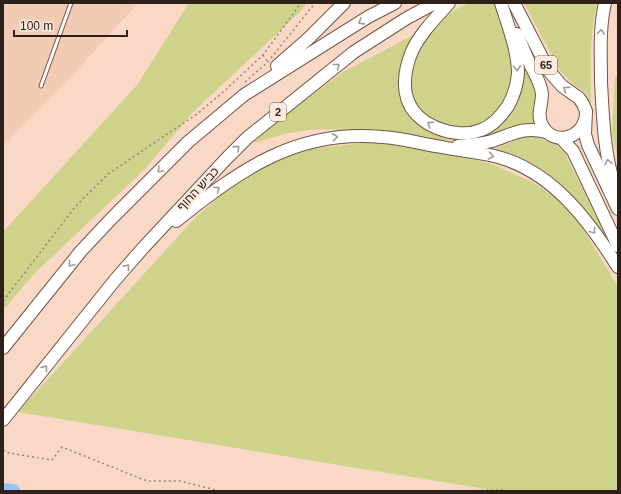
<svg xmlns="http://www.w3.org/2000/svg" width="621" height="494" viewBox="0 0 621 494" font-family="Helvetica,'Noto Sans Hebrew',sans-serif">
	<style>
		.built { fill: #f2cbb5 }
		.green { fill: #ced28b }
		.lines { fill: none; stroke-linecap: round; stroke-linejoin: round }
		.river { stroke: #98c2f6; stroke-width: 14 }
		.lane-casing { stroke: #715545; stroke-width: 5 }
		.highway-casing { stroke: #715545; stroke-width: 14 }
		.path { stroke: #9a8376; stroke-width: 1.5; stroke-dasharray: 2 3; stroke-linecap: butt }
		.lane { stroke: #fff; stroke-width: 3 }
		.highway { stroke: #fff; stroke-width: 12 }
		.oneway { stroke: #a09b98 }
		.labels { text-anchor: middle; stroke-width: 4; stroke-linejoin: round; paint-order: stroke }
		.shield { fill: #fde9dd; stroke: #6b5d54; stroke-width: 1 }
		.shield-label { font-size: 11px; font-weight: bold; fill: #2d211a }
		.street-label { font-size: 12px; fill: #2d211a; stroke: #fde9dd }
	</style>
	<rect width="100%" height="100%" fill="#f9d8c6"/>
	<path class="built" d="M 3,3 L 138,3 L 79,68 L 3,146 Z"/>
	<g class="green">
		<path d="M 189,3 L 307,3 L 299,13 L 193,112 L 144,170 L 34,274 L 3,310 L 3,232 L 137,85 Z"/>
		<path d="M 469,3 L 494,3 C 502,26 512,49 512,74 C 512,88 505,102 496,112 C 492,117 486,122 479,125 C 457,134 420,122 413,97 C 403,66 428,29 453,11 C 458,8 464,6 469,3 Z"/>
		<path d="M 524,3 L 597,3 C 589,35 591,70 591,103 L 585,92 L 575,86 L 560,71 Z"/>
		<path d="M 417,33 L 403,101 L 436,134 L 501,123 L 521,56 L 534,85 L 538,97 L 540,127 L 455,141 L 432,140 L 375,131 L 317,129 L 288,133 L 254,143 L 271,125 L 343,72 Z"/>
		<path d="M 615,77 L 618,77 L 618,160 L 612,133 Z"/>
		<path d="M 534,136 L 556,145 L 564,152 L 605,234 C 584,211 566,185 540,168 C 526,158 510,154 495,149 L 523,137 Z"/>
		<path d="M 374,142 L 434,150 L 492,164 L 534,183 L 566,205 L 577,219 L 618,287 L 618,491 L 497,491 L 18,412 L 194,219 L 228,189 L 269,162 L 314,148 Z"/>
	</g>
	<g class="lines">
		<path class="river" d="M 3,490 L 13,491"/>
		<g class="lane-casing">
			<path id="lane" d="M 41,86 L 71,3"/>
		</g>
		<g class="highway-casing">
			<g id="highway">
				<path d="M 449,3 C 436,18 421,32 412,51 C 406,66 402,82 407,98 C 415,126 456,140 481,130 C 493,126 501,116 508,106 C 513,97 517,85 518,74 C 518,50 508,26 501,3"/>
				<path d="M 514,3 L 549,71 L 562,86 L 579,98 L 583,104 L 586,111 L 585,134 L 588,145 L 618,209"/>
				<path d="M 605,3 C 599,29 601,55 601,82 C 603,119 604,153 615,188"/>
				<path d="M 517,34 C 521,43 524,51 528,60 C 533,71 541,82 542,94 C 542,105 536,116 543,127 C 554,145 579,139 585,120"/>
				<path d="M 277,66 L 309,38 L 344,3"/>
				<path d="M 561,138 L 573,151 L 618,246"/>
				<path d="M 458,146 C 470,145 481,144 492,141 C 513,134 524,126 546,132"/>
				<path d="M 176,221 C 240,170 296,129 382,137 C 402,138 422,144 442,147 C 460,151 480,152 498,157 C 553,172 589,221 618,267"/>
				<path d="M 3,348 L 81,251 L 112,218 L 188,142 L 244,95 L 368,17 L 395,3"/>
				<path d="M 3,420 L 115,280 L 143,248 L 226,159 L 247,138 L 354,52 L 407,18 L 435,3"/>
			</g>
		</g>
		<g class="path">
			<path d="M 263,55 L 268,62"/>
			<path d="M 271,58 L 315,3"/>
			<path d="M 245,82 L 269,61"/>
			<path d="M 3,301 L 75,207 L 108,174 L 197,114 L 221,94 L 263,55 L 301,3"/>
			<path d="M 3,450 L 9,453 L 52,460 L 62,447 L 147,481 L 180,481 L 220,491"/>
			<path d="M 451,491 L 504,490 L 508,491"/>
		</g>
		<use href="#lane" class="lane"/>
		<use href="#highway" class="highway"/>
	</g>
	<defs><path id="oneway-chevron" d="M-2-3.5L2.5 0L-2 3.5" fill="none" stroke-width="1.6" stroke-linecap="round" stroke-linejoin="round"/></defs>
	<g class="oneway">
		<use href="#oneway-chevron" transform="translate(361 22) rotate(148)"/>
		<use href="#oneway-chevron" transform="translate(601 32) rotate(-87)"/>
		<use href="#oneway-chevron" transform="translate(337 66) rotate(-39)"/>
		<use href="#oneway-chevron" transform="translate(517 68) rotate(86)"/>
		<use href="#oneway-chevron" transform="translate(566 89) rotate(-143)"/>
		<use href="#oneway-chevron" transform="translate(430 124) rotate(-147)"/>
		<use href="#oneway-chevron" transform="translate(335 137) rotate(-8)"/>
		<use href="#oneway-chevron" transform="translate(237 148) rotate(-44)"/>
		<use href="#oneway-chevron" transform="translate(491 156) rotate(10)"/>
		<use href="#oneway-chevron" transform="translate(608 162) rotate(-103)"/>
		<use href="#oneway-chevron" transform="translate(160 170) rotate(135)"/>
		<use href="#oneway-chevron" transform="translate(217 189) rotate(-38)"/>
		<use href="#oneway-chevron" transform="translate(593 231) rotate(53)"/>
		<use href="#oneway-chevron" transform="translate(71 264) rotate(129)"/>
		<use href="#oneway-chevron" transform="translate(127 267) rotate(-49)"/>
		<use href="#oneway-chevron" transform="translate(45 368) rotate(-51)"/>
	</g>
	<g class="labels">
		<g class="shield">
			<rect x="535" y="56" width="22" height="18" rx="3"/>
			<rect x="270" y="103" width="16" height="18" rx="3"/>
		</g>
		<g class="shield-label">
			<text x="546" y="69">65</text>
			<text x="278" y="116">2</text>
		</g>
		<g class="street-label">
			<text transform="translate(198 189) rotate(-47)" y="4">כביש החוף</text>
		</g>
	</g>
	<rect width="621" height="494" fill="none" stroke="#2d211a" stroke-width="8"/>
	<path d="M14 30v6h113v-6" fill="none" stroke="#2d211a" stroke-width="2"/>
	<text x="20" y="30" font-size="12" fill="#2d211a" stroke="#fde9dd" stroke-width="3" paint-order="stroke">100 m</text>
</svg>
